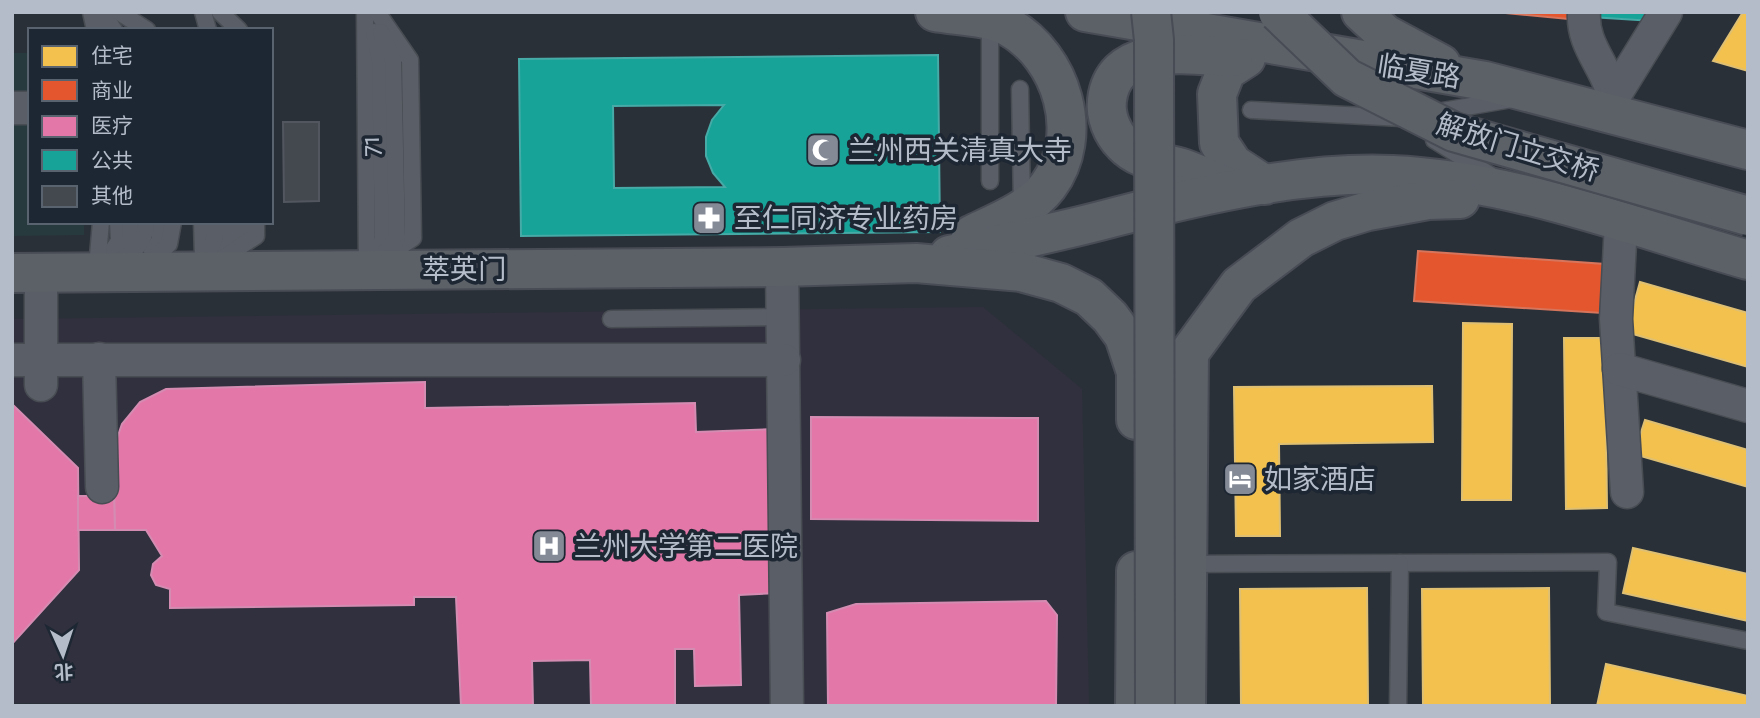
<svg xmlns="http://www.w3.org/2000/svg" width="1760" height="718" viewBox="0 0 1760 718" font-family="'Alegreya Sans','Noto Sans SC',sans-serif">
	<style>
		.medical { fill: #31303e }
		.green { fill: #273a3e }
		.homes { fill: #f2c14e; stroke: #dfc073; stroke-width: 2 }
		.shops { fill: #e4572e; stroke: #d6755c; stroke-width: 2 }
		.health { fill: #e377a8; stroke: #d58cb2; stroke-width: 2 }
		.public { fill: #17a398; stroke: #46aaa7; stroke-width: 2; fill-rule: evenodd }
		.building { fill: #444950; stroke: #52575f; stroke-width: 2 }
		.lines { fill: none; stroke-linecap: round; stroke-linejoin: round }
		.lane-casing { stroke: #484c53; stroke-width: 19 }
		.street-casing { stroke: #484c53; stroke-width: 35 }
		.primary-casing { stroke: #484c55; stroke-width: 42 }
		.lane { stroke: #5a5e66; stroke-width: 16 }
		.street { stroke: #5a5e66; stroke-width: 32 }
		.primary { stroke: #5c6168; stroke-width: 38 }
		.primary-bridge-casing { stroke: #484c55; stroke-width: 42; stroke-linecap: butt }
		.primary-bridge { stroke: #5c6168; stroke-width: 38 }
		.labels { text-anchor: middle; stroke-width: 7; stroke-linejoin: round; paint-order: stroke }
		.street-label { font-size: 28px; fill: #b4bcc9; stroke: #1d2633 }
		.poi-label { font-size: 28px; fill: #b4bcc9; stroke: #1d2633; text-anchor: start }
	</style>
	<rect width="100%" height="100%" fill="#2a3038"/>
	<path class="medical" d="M 983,307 L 1082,389 L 1089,706 L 12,703 L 12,319 Z"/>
	<path class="green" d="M 12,53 L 30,53 L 30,222 L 84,222 L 84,235 L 12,236 Z"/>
	<g class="homes">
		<path d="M 1743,12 L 1748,12 L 1748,71 L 1713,61 Z"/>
		<path d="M 1640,282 L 1748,313 L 1748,367 L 1626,332 Z"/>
		<path d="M 1463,323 L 1512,324 L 1511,500 L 1462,500 Z"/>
		<path d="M 1564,338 L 1605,338 L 1607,508 L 1566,509 Z"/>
		<path d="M 1432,386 L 1433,442 L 1279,444 L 1280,536 L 1236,536 L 1234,387 Z"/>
		<path d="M 1645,420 L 1748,450 L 1748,487 L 1634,454 Z"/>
		<path d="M 1633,548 L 1748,574 L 1748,621 L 1623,593 Z"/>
		<path d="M 1367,588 L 1368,706 L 1241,706 L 1240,589 Z"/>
		<path d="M 1549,588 L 1550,706 L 1423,706 L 1422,589 Z"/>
		<path d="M 1606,664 L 1748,696 L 1748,706 L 1597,706 Z"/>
	</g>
	<g class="shops">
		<path d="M 1495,12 L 1569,12 L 1568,19 Z"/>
		<path d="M 1418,251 L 1605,264 L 1602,313 L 1414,301 Z"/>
	</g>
	<g class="health">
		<path d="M 425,382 L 425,408 L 695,403 L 696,432 L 774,429 L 779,593 L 739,595 L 741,685 L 695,686 L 694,649 L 675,649 L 675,706 L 591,706 L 590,660 L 532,661 L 533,706 L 461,706 L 456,597 L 414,597 L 414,605 L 170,608 L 170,589 L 156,585 L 151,575 L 153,564 L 162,556 L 146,530 L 115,530 L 113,450 L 122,424 L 140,402 L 166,389 Z"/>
		<path d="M 12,404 L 78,468 L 79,570 L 12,644 Z"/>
		<path d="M 811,417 L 1038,418 L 1038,521 L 811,519 Z"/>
		<path d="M 78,496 L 114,496 L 115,530 L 78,530 Z"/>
		<path d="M 1046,601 L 1057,615 L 1056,706 L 828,706 L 827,613 L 856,604 Z"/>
	</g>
	<g class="public">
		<path d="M 1592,12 L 1657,12 L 1653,21 L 1591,17 Z"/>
		<path d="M 938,55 L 940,232 L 521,236 L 519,59 ZM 724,105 L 712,120 L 706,137 L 706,156 L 713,173 L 725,187 L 614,188 L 613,106 Z"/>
	</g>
	<path class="building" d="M 283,122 L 319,122 L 319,201 L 284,202 Z"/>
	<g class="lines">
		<g class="lane-casing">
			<g id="lane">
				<path d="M 91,12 L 95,30"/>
				<path d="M 101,12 L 114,30"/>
				<path d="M 119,12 L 147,30"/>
				<path d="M 203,12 L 208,30"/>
				<path d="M 220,12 L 239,30"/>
				<path d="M 365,12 L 367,267"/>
				<path d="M 377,12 L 410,60 L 413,238 L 377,262"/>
				<path d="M 374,32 L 380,60 L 383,240 L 374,255"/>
				<path d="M 381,32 L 393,59 L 397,239 L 386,251"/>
				<path d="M 1020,89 L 1022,207"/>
				<path d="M 1251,110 L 1402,118"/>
				<path d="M 1431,113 L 1512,99"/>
				<path d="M 1434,140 L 1492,176"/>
				<path d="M 990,181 L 990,21"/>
				<path d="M 202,222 L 203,258"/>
				<path d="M 234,245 L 244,236 L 244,222"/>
				<path d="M 220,250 L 230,237 L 230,222"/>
				<path d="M 152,251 L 160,240 L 160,222"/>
				<path d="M 110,254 L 119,241 L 118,222"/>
				<path d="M 207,259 L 215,236 L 215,222"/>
				<path d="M 108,261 L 131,240 L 130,222"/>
				<path d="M 117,262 C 133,254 146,242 146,222"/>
				<path d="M 214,264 L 256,236 L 256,222"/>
				<path d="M 147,265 L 169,244 L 173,222"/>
				<path d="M 97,267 L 101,222"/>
				<path d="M 611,319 L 783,317"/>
				<path d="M 1186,564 L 1608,562 L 1606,612 L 1748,641"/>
				<path d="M 1398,706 L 1400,563"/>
			</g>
		</g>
		<g class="street-casing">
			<g id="street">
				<path d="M 1584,12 C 1581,52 1617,73 1614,113"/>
				<path d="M 1616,93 L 1666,12"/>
				<path d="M 12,108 L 30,108"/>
				<path d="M 1621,223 L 1616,319 L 1627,492"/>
				<path d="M 782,267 L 787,706"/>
				<path d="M 99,359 L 102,487"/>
				<path d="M 12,360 L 784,360"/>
				<path d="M 1619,369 L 1748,406"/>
				<path d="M 41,385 L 41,273"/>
			</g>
		</g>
		<g class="primary-casing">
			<g id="primary">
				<path d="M 935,12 C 958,16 989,16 1009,27 C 1062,57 1086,135 1048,186 C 1030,210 998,222 971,235"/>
				<path d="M 1085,12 L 1485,81 L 1748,150"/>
				<path d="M 1361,12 L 1385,34 L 1441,64"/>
				<path d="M 1246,58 L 1226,71 L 1217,94 L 1219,143 L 1233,164 L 1265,185"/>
				<path d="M 1232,189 C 1215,182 1199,174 1182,168 C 1162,162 1139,161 1123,144 C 1112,133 1105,116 1107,100 C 1114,41 1189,55 1233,57"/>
				<path d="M 949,255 C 1004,243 1060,232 1115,217 C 1201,195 1302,171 1392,175 C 1513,180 1633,227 1748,260"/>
				<path d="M 12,273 L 782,267 L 916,263 L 1021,272 L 1061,283 L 1089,297 L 1110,317 L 1124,336 L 1136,372 L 1136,420"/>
				<path d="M 1135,706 L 1136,571"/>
				<path d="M 1186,706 L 1189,353 L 1239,285 L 1301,238 L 1335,221 L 1368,211 L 1428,200 L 1460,199"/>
			</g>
		</g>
		<use href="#lane" class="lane"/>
		<use href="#street" class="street"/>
		<use href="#primary" class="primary"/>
		<g class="primary-bridge-casing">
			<g id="primary-bridge">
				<path d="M 1151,12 L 1154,40 L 1155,706"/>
				<path d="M 1278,12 L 1347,78 L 1454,132 L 1748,216"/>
			</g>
		</g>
		<use href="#primary-bridge" class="primary-bridge"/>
	</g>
	<defs>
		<g id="mosque-square" transform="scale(1.75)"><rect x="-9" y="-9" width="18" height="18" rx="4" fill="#848b96" stroke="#1d2633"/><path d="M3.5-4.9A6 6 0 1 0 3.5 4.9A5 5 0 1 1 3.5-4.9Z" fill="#fff"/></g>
		<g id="pharmacy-square" transform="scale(1.75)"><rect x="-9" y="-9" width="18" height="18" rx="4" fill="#848b96" stroke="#1d2633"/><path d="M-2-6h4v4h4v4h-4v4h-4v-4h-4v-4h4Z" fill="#fff"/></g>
		<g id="hotel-square" transform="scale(1.75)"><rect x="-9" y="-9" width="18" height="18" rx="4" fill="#848b96" stroke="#1d2633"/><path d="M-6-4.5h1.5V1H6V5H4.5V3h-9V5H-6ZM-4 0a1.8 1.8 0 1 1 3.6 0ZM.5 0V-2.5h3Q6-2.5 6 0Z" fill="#fff"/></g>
		<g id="hospital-square" transform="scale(1.75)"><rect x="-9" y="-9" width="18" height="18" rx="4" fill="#848b96" stroke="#1d2633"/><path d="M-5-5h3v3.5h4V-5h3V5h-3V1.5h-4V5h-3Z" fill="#fff"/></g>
	</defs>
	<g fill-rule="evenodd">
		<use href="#mosque-square" x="823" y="150"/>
		<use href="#pharmacy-square" x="709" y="218"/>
		<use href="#hotel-square" x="1240" y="479"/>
		<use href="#hospital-square" x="549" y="546"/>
	</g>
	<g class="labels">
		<g class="street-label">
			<text transform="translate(1419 71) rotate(9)" y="10">临夏路</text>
			<text transform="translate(369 146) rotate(-91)" y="10">71</text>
			<text transform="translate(1518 147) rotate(17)" y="10">解放门立交桥</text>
			<text x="464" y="279">萃英门</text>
		</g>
		<g class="poi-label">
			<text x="848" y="160">兰州西关清真大寺</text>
			<text x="734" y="228">至仁同济专业药房</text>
			<text x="1264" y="489">如家酒店</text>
			<text x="574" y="556">兰州大学第二医院</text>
		</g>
	</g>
	<rect width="1760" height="718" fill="none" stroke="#b4bcc9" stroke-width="28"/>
	<rect x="28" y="28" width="245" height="196" fill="#1d2633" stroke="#59626f" stroke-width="2"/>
	<rect x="42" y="46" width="35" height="21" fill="#f2c14e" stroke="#59626f" stroke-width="2"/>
	<text x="91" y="63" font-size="21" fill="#b4bcc9">住宅</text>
	<rect x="42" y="80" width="35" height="21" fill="#e4572e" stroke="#59626f" stroke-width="2"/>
	<text x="91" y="98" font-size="21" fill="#b4bcc9">商业</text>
	<rect x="42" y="116" width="35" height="21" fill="#e377a8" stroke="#59626f" stroke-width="2"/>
	<text x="91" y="133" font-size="21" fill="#b4bcc9">医疗</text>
	<rect x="42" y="150" width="35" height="21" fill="#17a398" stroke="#59626f" stroke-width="2"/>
	<text x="91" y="168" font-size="21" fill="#b4bcc9">公共</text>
	<rect x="42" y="186" width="35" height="21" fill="#444950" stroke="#59626f" stroke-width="2"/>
	<text x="91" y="203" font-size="21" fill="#b4bcc9">其他</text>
	<g transform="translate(63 655) rotate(177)" stroke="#1d2633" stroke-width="5" paint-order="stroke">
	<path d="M0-5L12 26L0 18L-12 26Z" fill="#b4bcc9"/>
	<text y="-10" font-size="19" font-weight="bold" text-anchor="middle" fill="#b4bcc9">北</text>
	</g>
</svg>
